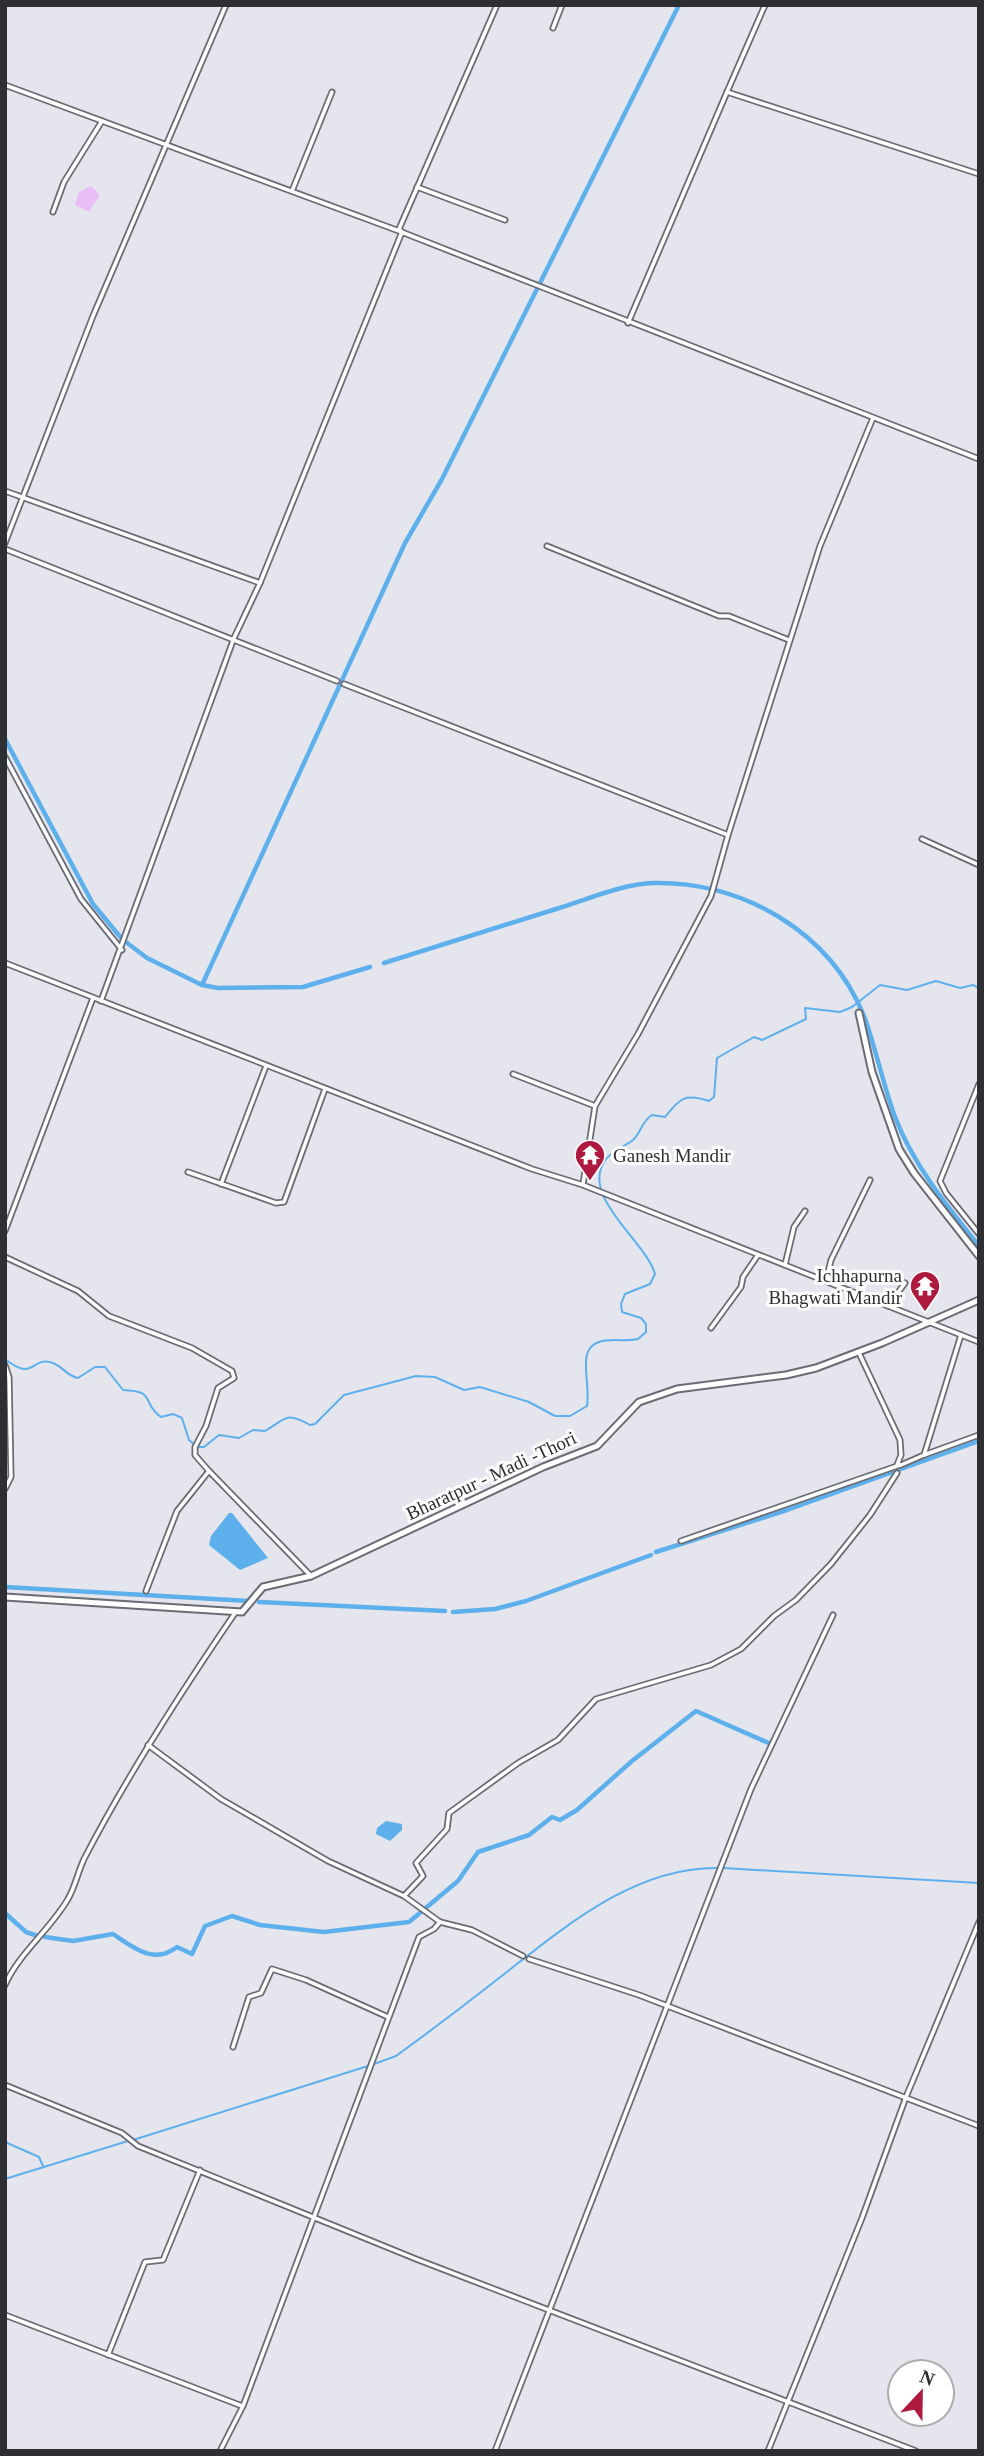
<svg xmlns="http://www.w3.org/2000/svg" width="984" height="2456" viewBox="0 0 984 2456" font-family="Georgia,serif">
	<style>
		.green { fill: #e9bef7 }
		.water { fill: #5eb0ec }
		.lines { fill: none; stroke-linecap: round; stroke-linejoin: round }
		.stream { stroke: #5eb0ec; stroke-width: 2 }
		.canal { stroke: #5eb0ec; stroke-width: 4.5 }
		.street-casing { stroke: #6b6c73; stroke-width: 7 }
		.secondary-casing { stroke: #6b6c73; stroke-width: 9 }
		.street { stroke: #fff; stroke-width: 3.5 }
		.secondary { stroke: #fff; stroke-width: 5 }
		.labels { text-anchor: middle; stroke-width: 6; stroke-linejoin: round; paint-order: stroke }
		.poi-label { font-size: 19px; fill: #2e2f32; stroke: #fff; text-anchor: start }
		.street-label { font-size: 19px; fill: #2e2f32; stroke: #fff }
	</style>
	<rect width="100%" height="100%" fill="#e4e5ed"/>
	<path class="green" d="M 91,186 L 100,195 L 89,212 L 75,205 L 79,192 Z"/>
	<g class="water">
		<path d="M 229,1513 L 232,1513 L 268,1558 L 240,1570 L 209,1545 L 211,1536 Z"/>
		<path d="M 386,1821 L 402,1824 L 402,1830 L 390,1841 L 376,1834 L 377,1828 Z"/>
	</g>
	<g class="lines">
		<g class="stream">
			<path d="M 5,1359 C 35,1383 31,1355 53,1363 C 63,1367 67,1376 78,1378 L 95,1367 L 105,1367 L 123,1390 C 157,1391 141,1403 161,1417 L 173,1414 L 182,1418 L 189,1440 L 197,1447 L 204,1447 L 219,1435 L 239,1438 L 253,1430 L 265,1431 C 286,1419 285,1411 310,1425 L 315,1424 L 344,1395 L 416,1376 L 435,1377 L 464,1390 L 480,1387 L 529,1402 L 555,1416 L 570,1416 L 587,1406 C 591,1382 576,1349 599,1342 C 611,1338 625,1342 638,1339 L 646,1332 L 646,1324 L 641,1318 L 622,1312 L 621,1304 L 625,1294 L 650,1284 L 655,1274 C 646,1241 578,1196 606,1159 C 614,1149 624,1147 633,1140 C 641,1133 641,1122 652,1115 L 665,1117 C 680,1098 685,1093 709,1101 L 714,1097 L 717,1058 L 754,1037 L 762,1040 L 806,1019 L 805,1008 L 840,1012 L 852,1007 L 880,985 L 907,990 L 936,981 L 960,988 L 973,985 L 979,988"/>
			<path d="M 723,1868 L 979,1883"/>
			<path d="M 374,2064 L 396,2056 C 429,2032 462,2007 494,1982 C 559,1932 631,1867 717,1868"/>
			<path d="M 133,2140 L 368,2066"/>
			<path d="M 5,2142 L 39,2157 L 43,2166"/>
			<path d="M 5,2179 L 128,2141"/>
		</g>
		<g class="canal">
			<path d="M 5,739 L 93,904 L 122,939 L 147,958 L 202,985 L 218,988 L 303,987 L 370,967"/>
			<path d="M 384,963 C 441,945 498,927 556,909 C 586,900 622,884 653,883 C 743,881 830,932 864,1016 C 876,1049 883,1084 895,1117 C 914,1166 947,1206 979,1246"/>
			<path d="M 202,985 L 405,543 L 442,479 L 679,5"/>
			<path d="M 656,1552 L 787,1510 L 979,1441"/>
			<path d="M 5,1587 L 249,1601"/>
			<path d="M 259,1602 L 445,1611"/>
			<path d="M 453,1612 L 495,1609 L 526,1601 L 651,1555"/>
			<path d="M 5,1913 L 26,1932 L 38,1936"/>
			<path d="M 45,1937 L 73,1941 L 113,1934 C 134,1948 154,1965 177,1947 L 192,1954 L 205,1926 L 232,1916 L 260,1925 L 324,1932 L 409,1922 L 458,1881 L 478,1852 L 529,1835 L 552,1817 L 560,1820 L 577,1810 L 632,1761 L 696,1711 L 771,1744"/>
		</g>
		<g class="street-casing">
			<g id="street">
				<path d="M 765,5 L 727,92 L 979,174"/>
				<path d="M 553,28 L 562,5"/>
				<path d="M 5,85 L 399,231 L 979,459"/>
				<path d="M 417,187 L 505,220"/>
				<path d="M 292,191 L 332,92"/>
				<path d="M 53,212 L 64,182 L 102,121"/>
				<path d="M 628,323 L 727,92"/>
				<path d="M 5,491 L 260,583 L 402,232 L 399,229 L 497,5"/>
				<path d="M 5,543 L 93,316 L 226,5"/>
				<path d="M 547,546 L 719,616 L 729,616 L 789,640"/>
				<path d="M 5,549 L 337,681"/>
				<path d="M 344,684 L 728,835 L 820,546 L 873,418"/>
				<path d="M 5,757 L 81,899 L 122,950"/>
				<path d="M 922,839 L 979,865"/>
				<path d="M 5,963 L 532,1169 L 583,1185 L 979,1342"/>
				<path d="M 101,1001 L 234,638 L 260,583"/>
				<path d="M 513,1074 L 595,1106"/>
				<path d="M 979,1084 L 940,1181 L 946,1193 L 979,1234"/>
				<path d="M 188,1172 L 276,1203 L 284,1202 L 325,1089"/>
				<path d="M 221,1184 L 266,1066"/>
				<path d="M 583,1184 L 595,1106 L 638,1034 L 711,896 L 728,835"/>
				<path d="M 5,1231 L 93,998"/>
				<path d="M 5,1257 L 78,1291 L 109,1316 L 192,1348 L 232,1371 L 234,1378 L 218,1388 L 206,1426 L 195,1447 L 195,1455 L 209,1471"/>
				<path d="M 785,1265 L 794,1227 L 805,1211"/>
				<path d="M 826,1281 L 831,1260 L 870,1180"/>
				<path d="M 888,1306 L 905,1283"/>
				<path d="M 711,1328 L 741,1287 L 743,1277 L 758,1255"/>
				<path d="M 859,1353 L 900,1440 L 901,1455 L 897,1465"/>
				<path d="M 5,1365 L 9,1377 L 11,1477 L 5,1489"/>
				<path d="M 924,1455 L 979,1435"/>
				<path d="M 901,1465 L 924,1455 L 961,1335"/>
				<path d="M 681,1541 L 900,1465"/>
				<path d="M 146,1591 L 177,1511 L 209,1471 L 311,1576"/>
				<path d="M 148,1745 L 221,1799 L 328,1861 L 404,1896"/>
				<path d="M 440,1922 L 472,1930 L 523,1956"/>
				<path d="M 529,1959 L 639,1995 L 979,2126"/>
				<path d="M 5,1985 C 19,1953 50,1930 68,1899 C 75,1887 78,1872 84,1859 C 128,1774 181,1692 235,1613"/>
				<path d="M 233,2047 L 249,1997 L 261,1993 L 272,1969 L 306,1980 L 388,2017"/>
				<path d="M 5,2085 L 122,2133 L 138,2146 L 416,2259 L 916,2451"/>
				<path d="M 5,2315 L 242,2406"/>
				<path d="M 108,2355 L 145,2262 L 163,2260 L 200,2170"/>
				<path d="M 220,2451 L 243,2406 L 419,1937 L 434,1929 L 440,1922 L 404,1896 L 423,1876 L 416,1863 L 447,1829 L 449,1813 L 518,1763 L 558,1740 L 596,1699 L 711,1665 L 741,1649 L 774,1616 L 796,1600 L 831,1564 L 870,1515 L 897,1473"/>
				<path d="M 495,2451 L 751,1789 L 833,1615"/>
				<path d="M 768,2451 L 862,2218 L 906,2097 L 979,1922"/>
			</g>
		</g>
		<g class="secondary-casing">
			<g id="secondary">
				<path d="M 859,1013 L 872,1072 L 899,1149 L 914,1173 L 979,1256"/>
				<path d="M 5,1597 L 242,1612 L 263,1587 L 311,1576 L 543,1467 L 597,1446 L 639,1402 L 677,1389 L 786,1375 L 816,1368 L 882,1343 L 979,1300"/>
			</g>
		</g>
		<use href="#street" class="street"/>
		<use href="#secondary" class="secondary"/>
	</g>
	<defs>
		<g id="temple-pin" transform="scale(1.575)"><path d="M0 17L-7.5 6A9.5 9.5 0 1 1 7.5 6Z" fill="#ae1a3f" stroke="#fff"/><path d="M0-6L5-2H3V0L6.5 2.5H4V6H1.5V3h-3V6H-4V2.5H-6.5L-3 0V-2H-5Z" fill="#fff"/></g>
	</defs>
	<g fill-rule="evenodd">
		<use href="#temple-pin" x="590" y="1155"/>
		<use href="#temple-pin" x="925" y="1286"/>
	</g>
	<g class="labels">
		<g class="poi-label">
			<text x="613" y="1162">Ganesh Mandir</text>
			<text x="902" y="1282" text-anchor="end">Ichhapurna<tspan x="902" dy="22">Bhagwati Mandir</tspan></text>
		</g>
		<g class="street-label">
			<text transform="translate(491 1475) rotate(-25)" y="7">Bharatpur - Madi -Thori</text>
		</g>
	</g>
	<rect width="984" height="2456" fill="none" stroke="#2e2f32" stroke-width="14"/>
	<g transform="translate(921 2393) rotate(22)"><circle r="33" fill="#ffffff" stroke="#abacad" stroke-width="2"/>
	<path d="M0-5L12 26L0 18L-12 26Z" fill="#ae1a3f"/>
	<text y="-10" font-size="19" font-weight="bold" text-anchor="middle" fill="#2e2f32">N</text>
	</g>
</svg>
